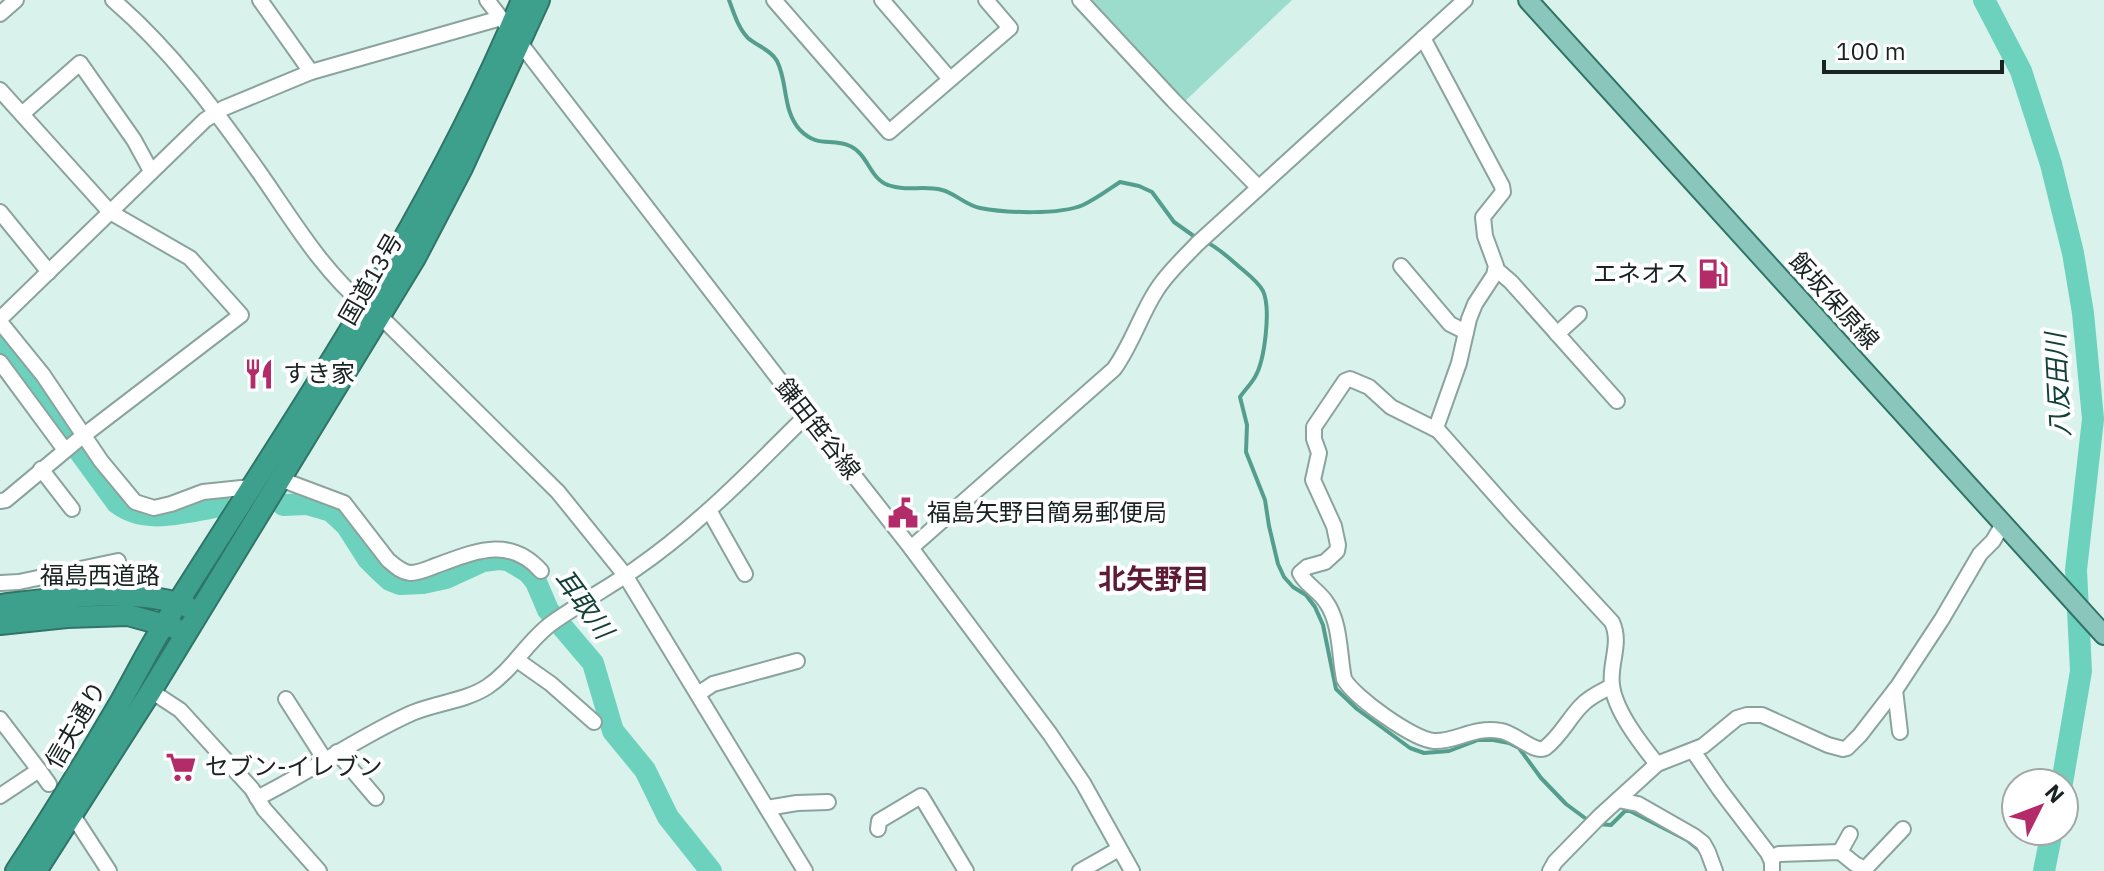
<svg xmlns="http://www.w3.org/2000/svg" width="2104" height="871" viewBox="0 0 2104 871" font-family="'IBM Plex Sans','Noto Sans JP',sans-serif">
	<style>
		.green { fill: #9cdccd }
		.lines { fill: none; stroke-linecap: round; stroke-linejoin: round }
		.stream { stroke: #549e8e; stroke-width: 4 }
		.river { stroke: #6dd2bd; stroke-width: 22 }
		.minor-casing { stroke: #8ba39d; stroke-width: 18 }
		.major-casing { stroke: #307467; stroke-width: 22 }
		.highway-casing { stroke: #307467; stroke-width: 24 }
		.minor { stroke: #fff; stroke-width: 14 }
		.major { stroke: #8ac6bb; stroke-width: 18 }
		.highway { stroke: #3ca08d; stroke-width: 20 }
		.labels { text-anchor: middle; stroke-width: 8; stroke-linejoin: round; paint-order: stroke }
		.poi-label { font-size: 24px; fill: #192321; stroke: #fff; text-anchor: start }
		.street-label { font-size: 24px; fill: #192321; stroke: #fff }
		.water-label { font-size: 26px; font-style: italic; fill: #134139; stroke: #fff }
		.quarter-label { font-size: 28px; font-weight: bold; fill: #5d1b36; stroke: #fff }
	</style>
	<rect width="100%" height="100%" fill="#d9f3ec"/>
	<path class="green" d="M 1087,0 L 1292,0 L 1184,102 Z"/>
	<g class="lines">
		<g class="stream">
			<path d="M 729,0 C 734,13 738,28 748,38 C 757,46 771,50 777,61 C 788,82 782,110 800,130 C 819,149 831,137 850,146 C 868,154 870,179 888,185 C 906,192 923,185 942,190 C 955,193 965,205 980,208 C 1006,213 1060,215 1083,205 C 1096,199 1108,190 1120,182 L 1139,186 L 1152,192 L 1174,222 L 1198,239"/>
			<path d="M 1206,242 C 1217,247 1227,256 1236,264 C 1245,272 1258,281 1263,291 C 1271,308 1265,360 1255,377 C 1251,384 1245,390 1240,397 L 1247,425 L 1246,452 L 1265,500 L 1269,526 L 1278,564 L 1284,577 L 1293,587 L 1306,595 L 1315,607 L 1323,625 L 1336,689 L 1357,709 L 1410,748 L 1424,753 L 1449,751 L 1478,740 L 1493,740 L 1509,743 L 1519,748 L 1541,778 L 1566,804 L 1589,821"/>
			<path d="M 1597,824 L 1611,825 L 1625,811 L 1630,811 L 1687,840 L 1699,850"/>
		</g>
		<g class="river">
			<path d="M 1984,0 L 2021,71 L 2051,164 L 2073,253 L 2083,313 L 2093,419 L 2076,570 L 2081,671 L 2062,783"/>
			<path d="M 0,346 L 26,378 L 117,503 C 146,526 187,511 221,506"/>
			<path d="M 283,505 L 307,504 L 331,511 L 347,526 L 368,559 L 379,570 L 390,580 L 400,584 L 423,583 L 446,578 L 483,561 L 499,559 L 508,560 L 528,572 L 536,582 L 548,610 L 593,663 L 613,731 L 645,770 L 668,817 L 711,871"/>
			<path d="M 2044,871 L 2052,831"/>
		</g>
		<g class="minor-casing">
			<g id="minor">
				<path d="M 113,0 C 170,49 216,111 259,172 C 292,219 321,269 365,306"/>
				<path d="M 487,0 L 808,417 L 911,548 L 1050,734 L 1083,783 L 1132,871"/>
				<path d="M 774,0 L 889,132 L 1010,28 L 986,0"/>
				<path d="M 882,0 L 949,78"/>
				<path d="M 1080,0 L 1173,100 L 1258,187"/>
				<path d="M 0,14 L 16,0"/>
				<path d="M 1423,38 L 1502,186 L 1503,192 L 1483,217 L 1485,236 L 1496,266 L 1494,275 L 1475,304 L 1469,319 L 1459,363 L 1436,428 L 1514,516 L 1612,622 C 1622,643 1609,664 1612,685 C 1615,711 1641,744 1657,764"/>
				<path d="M 311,72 L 501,18"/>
				<path d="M 0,90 L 110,212 L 190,258 L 241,315 L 79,439 L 6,500 L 0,501"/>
				<path d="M 22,114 L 80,63 L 134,140 L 151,171"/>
				<path d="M 0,212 L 49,272"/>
				<path d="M 1401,266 L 1450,324 L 1466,332"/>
				<path d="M 1496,269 L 1511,282 L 1617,401"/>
				<path d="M 380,316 L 558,492 L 625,575 L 805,871"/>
				<path d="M 0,319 L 205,120 L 224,108 L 311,72 L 260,0"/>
				<path d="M 0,322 L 43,375 L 101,461 L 135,502 L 154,508 L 171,504 L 203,492 L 251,487"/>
				<path d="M 1557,334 L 1579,314"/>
				<path d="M 0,362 L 65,450"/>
				<path d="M 1437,430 L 1391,407 L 1369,387 L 1350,379 L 1345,381 L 1314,427 L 1314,439 L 1319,453 L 1313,480 L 1334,526 L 1338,545 L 1337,551 L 1325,562 L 1307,567 L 1300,573 C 1305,584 1319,591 1326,602 C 1341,623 1339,655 1344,679 C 1354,697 1414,740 1434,741 C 1457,742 1473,726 1501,731 C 1515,733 1535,754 1545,748 C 1560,737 1569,718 1581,706 C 1590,696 1601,692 1612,686"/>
				<path d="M 41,469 L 72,509"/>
				<path d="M 280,479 L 344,503 L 388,560 C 395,566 401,572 410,573 C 419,573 427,569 435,566 C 474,552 509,535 541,571"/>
				<path d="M 709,510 L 745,574"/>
				<path d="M 911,548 L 1114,369 C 1132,344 1140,316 1156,291 C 1167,273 1183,259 1197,244 L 1465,0"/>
				<path d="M 0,583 L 19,582 L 118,561"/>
				<path d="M 517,660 L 551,684 L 594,722"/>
				<path d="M 1895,690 L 1900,732"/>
				<path d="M 151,691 L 180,710 L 252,789 L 264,809 L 319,871"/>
				<path d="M 698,694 L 713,684 L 797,661"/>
				<path d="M 286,699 L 325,760"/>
				<path d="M 0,719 L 39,770 L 0,796"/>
				<path d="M 1693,751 L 1720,790 L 1768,853 L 1772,862 L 1772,871"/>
				<path d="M 337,752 L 376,798"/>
				<path d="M 39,770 L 49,784"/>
				<path d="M 257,798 C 310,772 358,737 412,713 C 436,703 465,701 487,687 C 513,670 527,641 552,623 C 579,604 607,588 634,570 C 657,554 680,536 701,517 C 738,485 772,449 807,415"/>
				<path d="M 1618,800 L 1638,804 L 1694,836 L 1703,843 L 1708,852 L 1715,871"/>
				<path d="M 767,808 L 797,803 L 828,802"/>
				<path d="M 72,814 L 109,871"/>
				<path d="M 878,829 L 879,821 L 921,796 L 966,871"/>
				<path d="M 1840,852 L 1850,834"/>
				<path d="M 1771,858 L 1779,854 L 1840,852 L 1855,864 L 1865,869 L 1903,829"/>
				<path d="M 1080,871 L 1119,849"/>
				<path d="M 1550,871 L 1555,862 L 1599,817 L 1657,764 L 1703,746 L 1737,718 L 1747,715 L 1762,715 L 1828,745 L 1843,749 L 1847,748 L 1860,735 L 1898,686 L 1942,619 L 1980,554 L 1993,541 L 2003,524"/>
			</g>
		</g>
		<g class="major-casing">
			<path id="major" d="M 1528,0 L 2104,635"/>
		</g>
		<g class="highway-casing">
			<g id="highway">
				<path d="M 0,605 C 51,599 140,586 188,607"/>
				<path d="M 0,624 L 67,617 L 128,615 L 175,628"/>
				<path d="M 16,871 C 53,815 87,759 121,701 C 136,675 149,648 165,623 C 292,421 431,221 522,0"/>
				<path d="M 36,871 L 151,691 L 415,258 L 462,168 L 539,0"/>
			</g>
		</g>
		<use href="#minor" class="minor"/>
		<use href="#major" class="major"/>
		<use href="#highway" class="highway"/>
	</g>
	<defs>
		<g id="fuel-bare" transform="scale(2.4)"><path d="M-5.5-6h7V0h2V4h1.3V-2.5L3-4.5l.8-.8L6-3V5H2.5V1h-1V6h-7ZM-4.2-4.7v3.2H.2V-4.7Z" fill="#b42b69" stroke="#fff" stroke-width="2.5" paint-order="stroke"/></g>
		<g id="restaurant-bare" transform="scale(2.4)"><path d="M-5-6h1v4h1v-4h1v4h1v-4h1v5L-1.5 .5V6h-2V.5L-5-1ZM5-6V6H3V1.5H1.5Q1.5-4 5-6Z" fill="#b42b69" stroke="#fff" stroke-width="2.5" paint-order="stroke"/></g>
		<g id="civic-bare" transform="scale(2.4)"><path d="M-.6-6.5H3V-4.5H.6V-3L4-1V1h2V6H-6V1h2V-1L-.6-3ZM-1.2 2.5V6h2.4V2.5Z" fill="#b42b69" stroke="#fff" stroke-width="2.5" paint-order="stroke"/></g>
		<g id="supermarket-bare" transform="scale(2.4)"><path d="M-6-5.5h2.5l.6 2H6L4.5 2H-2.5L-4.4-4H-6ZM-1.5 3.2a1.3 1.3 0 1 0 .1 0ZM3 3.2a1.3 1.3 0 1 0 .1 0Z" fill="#b42b69" stroke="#fff" stroke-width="2.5" paint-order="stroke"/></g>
	</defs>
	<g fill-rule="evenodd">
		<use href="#fuel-bare" x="1713" y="274"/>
		<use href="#restaurant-bare" x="259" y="374"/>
		<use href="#civic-bare" x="903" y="513"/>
		<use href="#supermarket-bare" x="181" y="767"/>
	</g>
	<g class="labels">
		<g class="poi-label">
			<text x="1689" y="282" text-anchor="end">エネオス</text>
			<text x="283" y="382">すき家</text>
			<text x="927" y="521">福島矢野目簡易郵便局</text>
			<text x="205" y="775">セブン-イレブン</text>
		</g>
		<g class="street-label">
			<text transform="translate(371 279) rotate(-60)" y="8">国道13号</text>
			<text transform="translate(1834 301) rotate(48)" y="8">飯坂保原線</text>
			<text transform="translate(818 429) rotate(52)" y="8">鎌田笹谷線</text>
			<text x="100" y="584">福島西道路</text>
			<text transform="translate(76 725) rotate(-60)" y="8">信夫通り</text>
		</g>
		<g class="water-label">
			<text transform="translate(2058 385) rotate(-93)" y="9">八反田川</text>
			<text transform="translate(584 604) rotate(54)" y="9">耳取川</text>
		</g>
		<g class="quarter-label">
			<text x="1154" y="589">北矢野目</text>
		</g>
	</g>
	<g transform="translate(2040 807) rotate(48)"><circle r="38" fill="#ffffff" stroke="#a3a7a6" stroke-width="2"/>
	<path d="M0-6L14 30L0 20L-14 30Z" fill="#b42b69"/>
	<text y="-12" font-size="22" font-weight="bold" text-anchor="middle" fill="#192321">N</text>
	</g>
	<path d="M1824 60v12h178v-12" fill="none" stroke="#192321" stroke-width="4"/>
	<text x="1836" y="60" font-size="24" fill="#192321" stroke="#ffffff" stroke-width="6" paint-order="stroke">100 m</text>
</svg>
